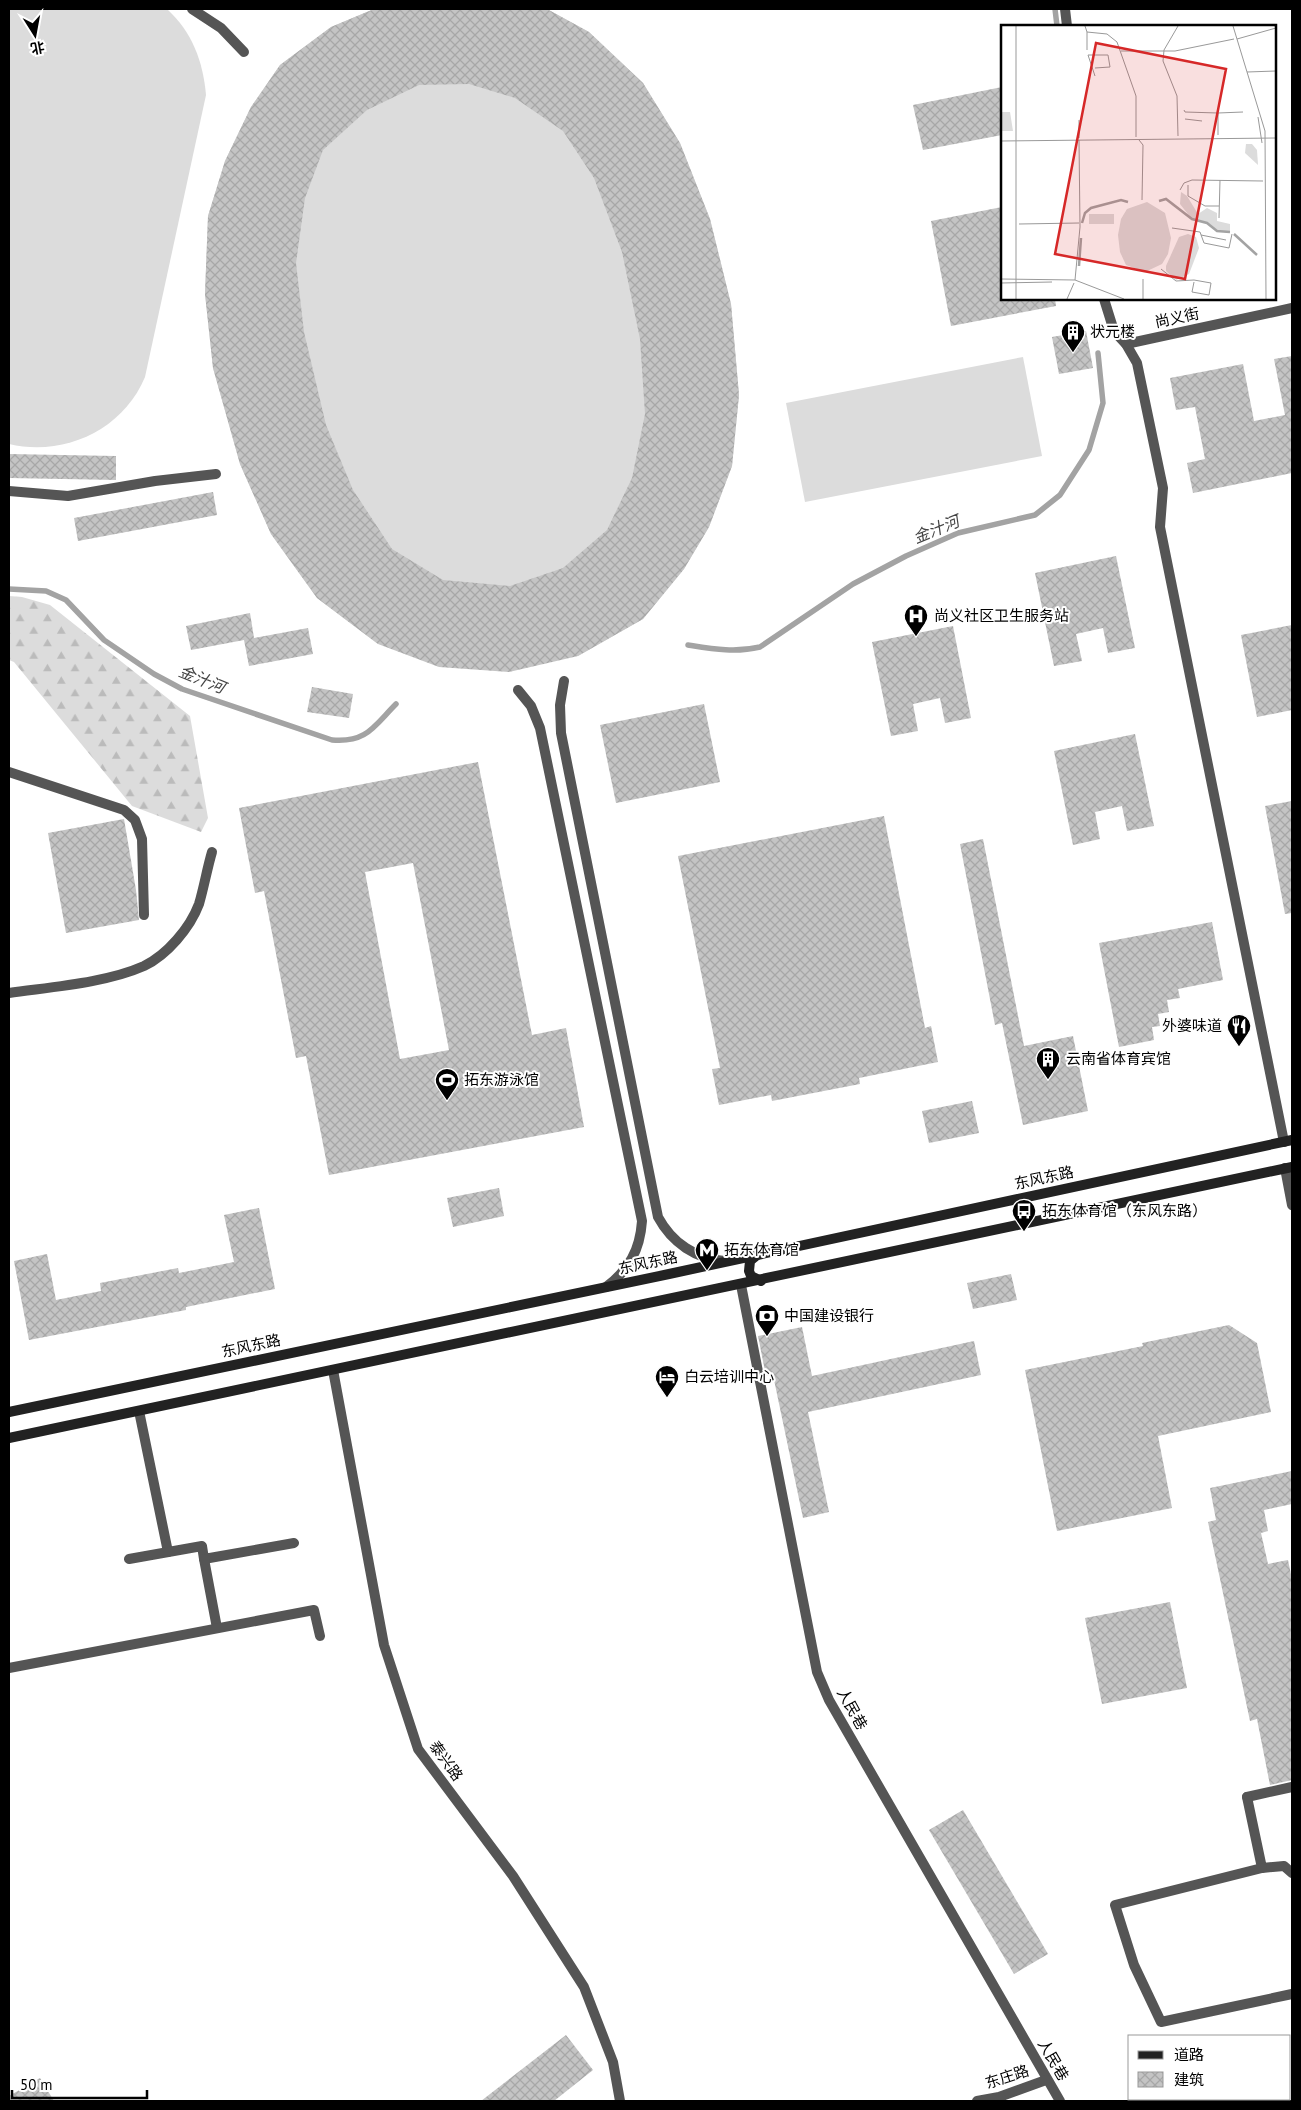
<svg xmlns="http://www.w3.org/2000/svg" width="1301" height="2110" viewBox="0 0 1301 2110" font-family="'PT Sans','Noto Sans SC',sans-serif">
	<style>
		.forest { fill: url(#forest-firs) }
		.pitch { fill: #dcdcdc }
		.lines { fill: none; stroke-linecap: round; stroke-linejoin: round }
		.stream { stroke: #a3a3a3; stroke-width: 5.5 }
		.building { fill: url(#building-cross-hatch); fill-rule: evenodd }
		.pedestrian { stroke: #555; stroke-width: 10 }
		.minor { stroke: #555; stroke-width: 10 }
		.secondary { stroke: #222; stroke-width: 10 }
		.labels { text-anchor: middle; stroke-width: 4; stroke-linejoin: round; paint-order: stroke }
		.street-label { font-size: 15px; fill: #000; stroke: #fff }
		.poi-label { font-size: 15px; fill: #000; stroke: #fff; text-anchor: start }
		.water-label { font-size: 16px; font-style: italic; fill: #444; stroke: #fff }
		.inset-river { fill: none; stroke: #a3a3a3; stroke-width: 2.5 }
		.inset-road { fill: none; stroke: #999; stroke-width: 1 }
		.view { fill: #d62828; fill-opacity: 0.15; stroke: #d62828; stroke-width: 2.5 }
		.inset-edge { fill: none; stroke: #000; stroke-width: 2.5 }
	</style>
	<defs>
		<pattern id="forest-firs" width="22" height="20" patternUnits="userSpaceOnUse" patternTransform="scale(1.25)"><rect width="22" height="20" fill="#dcdcdc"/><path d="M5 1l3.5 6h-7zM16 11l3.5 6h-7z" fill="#bbb"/></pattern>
		<pattern id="building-cross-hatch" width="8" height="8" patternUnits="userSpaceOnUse" patternTransform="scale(1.25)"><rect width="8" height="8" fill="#c4c4c4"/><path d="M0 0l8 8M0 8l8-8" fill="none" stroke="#a7a7a7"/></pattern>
	</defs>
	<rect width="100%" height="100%" fill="#fff"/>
	<path class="forest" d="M 9,596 L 22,597 L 50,605 L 190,716 L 208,818 L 201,832 L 132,806 L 14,662 L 9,660 Z"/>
	<g class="pitch">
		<path d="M 9,9 L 167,9 C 192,32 203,61 206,95 L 145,377 C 123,430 64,457 9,444 Z"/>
		<path d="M 374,9 L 547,9 L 589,32 L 643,83 L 680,143 L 710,219 L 731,304 L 739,395 L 732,466 L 709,527 L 684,569 L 643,619 L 578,656 L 378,644 L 317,598 L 271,534 L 240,464 L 213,368 L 205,294 L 208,216 L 225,161 L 251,107 L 280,65 L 331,27 Z"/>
		<path d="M 1023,357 L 1042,456 L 805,502 L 786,403 Z"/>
	</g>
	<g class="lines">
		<g class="stream">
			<path d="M 1055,9 L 1057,26"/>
			<path d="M 9,589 L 46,591 L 66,600 L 104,640 L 154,674 L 182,689 L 332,740 C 367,743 374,726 396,704"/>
			<path d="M 688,645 C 713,649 735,653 760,647 L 853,584 L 906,556 L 958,533 L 1035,515 L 1060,495 L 1089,450 L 1103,403 L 1098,353"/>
		</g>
	</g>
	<g class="building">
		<path d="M 374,9 L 547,9 L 589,32 L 643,83 L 680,143 L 710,219 L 731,304 L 739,395 L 732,466 L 709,527 L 684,569 L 643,619 L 578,656 L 509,672 L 439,667 L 378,644 L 317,598 L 271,534 L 240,464 L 213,368 L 205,294 L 208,216 L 225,161 L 251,107 L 280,65 L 331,27 ZM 469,84 L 515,98 L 563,131 L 594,178 L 622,252 L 640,339 L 645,414 L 632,478 L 607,530 L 563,568 L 510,586 L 443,580 L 392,549 L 353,490 L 326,425 L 304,332 L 296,263 L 305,198 L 323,150 L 367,110 L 419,85 Z"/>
		<path d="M 1002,87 L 1002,135 L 923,150 L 913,105 Z"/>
		<path d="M 1002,207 L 1002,299 L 1055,299 L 1056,306 L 951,326 L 931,221 Z"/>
		<path d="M 1086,331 L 1093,368 L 1059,374 L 1052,337 Z"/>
		<path d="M 1292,356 L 1292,473 L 1193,493 L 1187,463 L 1205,459 L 1195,407 L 1176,410 L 1170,378 L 1243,364 L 1254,421 L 1285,415 L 1274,359 Z"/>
		<path d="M 9,454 L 116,456 L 116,480 L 9,478 Z"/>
		<path d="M 213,492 L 217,515 L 78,541 L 74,518 Z"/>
		<path d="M 1116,556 L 1135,648 L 1108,653 L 1103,628 L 1076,634 L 1082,661 L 1054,666 L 1035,573 Z"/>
		<path d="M 250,613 L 254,638 L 308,628 L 313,654 L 249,666 L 244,640 L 191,650 L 186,626 Z"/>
		<path d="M 1292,625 L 1292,710 L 1257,717 L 1241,635 Z"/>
		<path d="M 953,626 L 971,718 L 945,723 L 940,698 L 913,704 L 918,731 L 891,736 L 872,642 Z"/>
		<path d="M 312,687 L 353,694 L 349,718 L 307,712 Z"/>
		<path d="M 704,704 L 720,782 L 616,803 L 600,725 Z"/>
		<path d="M 1135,734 L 1154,826 L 1127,831 L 1122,806 L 1095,812 L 1100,839 L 1073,845 L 1054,751 Z"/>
		<path d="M 478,762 L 532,1035 L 566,1028 L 584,1127 L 329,1175 L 306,1056 L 296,1058 L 264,891 L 255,893 L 239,808 ZM 413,863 L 449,1050 L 400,1059 L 365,872 Z"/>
		<path d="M 1292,801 L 1292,913 L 1285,914 L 1265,806 Z"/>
		<path d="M 884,816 L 925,1028 L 931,1026 L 938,1062 L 859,1078 L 860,1084 L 772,1101 L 771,1095 L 719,1105 L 712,1069 L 720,1068 L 678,856 Z"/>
		<path d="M 124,819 L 136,890 L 139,920 L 66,933 L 48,833 Z"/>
		<path d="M 983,839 L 1024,1046 L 1073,1036 L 1088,1111 L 1023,1125 L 1002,1023 L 995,1025 L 960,844 Z"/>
		<path d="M 1212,922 L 1223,980 L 1178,989 L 1180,998 L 1167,1000 L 1169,1012 L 1158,1014 L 1160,1026 L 1152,1027 L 1154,1040 L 1119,1047 L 1099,943 Z"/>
		<path d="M 972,1101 L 979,1133 L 929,1143 L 922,1111 Z"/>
		<path d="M 499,1188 L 504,1216 L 453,1227 L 447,1198 Z"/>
		<path d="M 259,1208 L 275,1289 L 186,1307 L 186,1310 L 29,1340 L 14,1261 L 47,1254 L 56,1300 L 101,1291 L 100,1283 L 178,1268 L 179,1273 L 234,1262 L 224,1215 Z"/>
		<path d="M 1011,1274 L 1017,1300 L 973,1309 L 967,1283 Z"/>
		<path d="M 1229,1325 L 1257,1343 L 1271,1412 L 1158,1436 L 1172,1508 L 1057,1531 L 1025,1370 L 1143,1346 L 1142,1343 Z"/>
		<path d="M 802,1327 L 812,1376 L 974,1341 L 981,1375 L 808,1412 L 829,1512 L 803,1518 L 773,1375 L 766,1376 L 758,1336 Z"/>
		<path d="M 1292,1471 L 1292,1504 L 1264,1510 L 1268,1531 L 1261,1533 L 1268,1564 L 1288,1560 L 1292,1579 L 1292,1780 L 1270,1785 L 1257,1719 L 1250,1721 L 1208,1522 L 1216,1520 L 1210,1488 Z"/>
		<path d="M 1170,1602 L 1187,1688 L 1102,1704 L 1085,1618 Z"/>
		<path d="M 963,1810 L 1048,1954 L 1014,1974 L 929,1830 Z"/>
		<path d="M 566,2035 L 593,2070 L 554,2101 L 481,2101 Z"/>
		<path d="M 40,2078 L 54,2101 L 9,2101 L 9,2096 Z"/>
	</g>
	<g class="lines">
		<path class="pedestrian" d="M 1247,1797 L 1292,1787"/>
		<g class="minor">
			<path d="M 192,9 L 221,28 L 244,52"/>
			<path d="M 1065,9 L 1067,26"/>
			<path d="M 1104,299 L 1114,331 L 1126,344 L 1137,363 L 1163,488 L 1160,527 L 1284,1142"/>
			<path d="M 1126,344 L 1292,308"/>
			<path d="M 9,491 L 68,496 L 155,481 L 216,474"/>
			<path d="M 564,681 L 560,705 L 561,733 L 658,1217 C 672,1243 696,1259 725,1261"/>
			<path d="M 518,690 L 531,706 L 540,728 L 642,1221 C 640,1250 629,1270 606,1287"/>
			<path d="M 9,772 L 124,810 L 135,820 L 142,839 L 144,915"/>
			<path d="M 9,993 C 50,987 106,983 144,966 C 167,955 190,928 199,904 C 204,887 207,869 212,852"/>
			<path d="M 1285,1168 L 1292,1205"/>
			<path d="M 741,1285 L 817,1672 L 829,1700 L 1060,2101"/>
			<path d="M 333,1370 L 384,1645 L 418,1749 L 513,1876 L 584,1987 L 613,2062 L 620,2101"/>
			<path d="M 139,1411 L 168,1552"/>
			<path d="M 129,1559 L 202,1546 L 204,1559 L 294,1543"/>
			<path d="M 204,1559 L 217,1628"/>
			<path d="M 9,1668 L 314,1610 L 320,1636"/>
			<path d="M 1247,1797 L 1262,1868 L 1284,1866 L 1292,1873"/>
			<path d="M 1262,1868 L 1115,1905 L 1134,1965 L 1161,2022 L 1292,1994"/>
			<path d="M 977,2101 L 999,2097 L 1046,2080"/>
		</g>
		<g class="secondary">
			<path d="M 756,1256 L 750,1261 L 749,1271 L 751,1276 L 761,1281"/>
			<path d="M 9,1412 L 669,1274 L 1292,1140"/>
			<path d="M 9,1438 L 1292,1167"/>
		</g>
	</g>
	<defs>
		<g id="building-pin" transform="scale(1.25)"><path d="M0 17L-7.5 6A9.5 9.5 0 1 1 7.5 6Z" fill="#000" stroke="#fff"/><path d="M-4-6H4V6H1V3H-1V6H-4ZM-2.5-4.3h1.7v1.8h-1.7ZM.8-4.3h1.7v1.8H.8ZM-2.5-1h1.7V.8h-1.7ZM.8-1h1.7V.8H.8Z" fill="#fff"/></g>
		<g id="hospital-pin" transform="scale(1.25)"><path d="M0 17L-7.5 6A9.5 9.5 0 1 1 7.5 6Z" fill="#000" stroke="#fff"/><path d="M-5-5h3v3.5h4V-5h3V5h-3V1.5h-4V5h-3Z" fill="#fff"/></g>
		<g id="restaurant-pin" transform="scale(1.25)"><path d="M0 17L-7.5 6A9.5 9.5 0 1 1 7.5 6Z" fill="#000" stroke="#fff"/><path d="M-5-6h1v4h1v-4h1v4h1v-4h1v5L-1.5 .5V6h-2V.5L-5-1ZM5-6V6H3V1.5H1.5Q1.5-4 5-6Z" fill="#fff"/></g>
		<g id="stadium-pin" transform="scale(1.25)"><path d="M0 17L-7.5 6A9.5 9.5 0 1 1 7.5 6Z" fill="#000" stroke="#fff"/><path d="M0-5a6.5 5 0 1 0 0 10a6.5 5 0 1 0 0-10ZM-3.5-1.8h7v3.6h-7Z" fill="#fff"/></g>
		<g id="bus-pin" transform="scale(1.25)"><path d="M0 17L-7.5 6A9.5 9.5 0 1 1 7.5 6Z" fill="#000" stroke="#fff"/><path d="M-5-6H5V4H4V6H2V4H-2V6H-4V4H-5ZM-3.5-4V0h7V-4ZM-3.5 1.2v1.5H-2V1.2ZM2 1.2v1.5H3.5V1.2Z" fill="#fff"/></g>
		<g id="metro-pin" transform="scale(1.25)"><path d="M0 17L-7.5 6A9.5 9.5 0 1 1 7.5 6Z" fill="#000" stroke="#fff"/><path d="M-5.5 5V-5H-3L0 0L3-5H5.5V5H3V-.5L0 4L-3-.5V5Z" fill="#fff"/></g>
		<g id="bank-pin" transform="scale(1.25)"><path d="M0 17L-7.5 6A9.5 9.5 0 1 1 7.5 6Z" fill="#000" stroke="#fff"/><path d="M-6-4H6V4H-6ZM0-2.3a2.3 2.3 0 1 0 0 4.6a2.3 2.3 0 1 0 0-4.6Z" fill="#fff"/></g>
		<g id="hotel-pin" transform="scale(1.25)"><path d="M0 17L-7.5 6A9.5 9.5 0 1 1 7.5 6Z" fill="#000" stroke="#fff"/><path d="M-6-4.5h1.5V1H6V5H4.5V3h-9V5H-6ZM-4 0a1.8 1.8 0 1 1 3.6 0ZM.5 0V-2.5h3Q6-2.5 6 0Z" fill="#fff"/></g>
	</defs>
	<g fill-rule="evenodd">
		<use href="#building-pin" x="1073" y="332"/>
		<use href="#hospital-pin" x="916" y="616"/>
		<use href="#restaurant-pin" x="1239" y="1026"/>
		<use href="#building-pin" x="1048" y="1059"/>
		<use href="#stadium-pin" x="447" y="1080"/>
		<use href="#bus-pin" x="1024" y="1211"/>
		<use href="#metro-pin" x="707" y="1250"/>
		<use href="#bank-pin" x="767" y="1316"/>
		<use href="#hotel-pin" x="667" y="1377"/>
	</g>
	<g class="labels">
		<g class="street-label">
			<text transform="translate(1177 318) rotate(-12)" y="5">尚义街</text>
			<text transform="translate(1044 1178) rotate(-12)" y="5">东风东路</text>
			<text transform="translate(648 1263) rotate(-12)" y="5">东风东路</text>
			<text transform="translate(251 1346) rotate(-12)" y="5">东风东路</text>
			<text transform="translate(852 1709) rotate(61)" y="5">人民巷</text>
			<text transform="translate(446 1761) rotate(54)" y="5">泰兴路</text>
			<text transform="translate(1053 2060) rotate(60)" y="5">人民巷</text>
			<text transform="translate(1007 2077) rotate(-18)" y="5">东庄路</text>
		</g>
		<g class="poi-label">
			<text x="1090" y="337">状元楼</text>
			<text x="934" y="621">尚义社区卫生服务站</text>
			<text x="1222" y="1031" text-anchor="end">外婆味道</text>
			<text x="1066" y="1064">云南省体育宾馆</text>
			<text x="464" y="1085">拓东游泳馆</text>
			<text x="1042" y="1216">拓东体育馆（东风东路）</text>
			<text x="724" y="1255">拓东体育馆</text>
			<text x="784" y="1321">中国建设银行</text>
			<text x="684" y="1382">白云培训中心</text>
		</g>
		<g class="water-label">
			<text transform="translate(936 529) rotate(-22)" y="6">金汁河</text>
			<text transform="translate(202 679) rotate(22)" y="6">金汁河</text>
		</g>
	</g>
	<g transform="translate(1001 25)">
		<rect width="275" height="275" fill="#fff"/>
		<path d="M 0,87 L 9,87 L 12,106 L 0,106 Z" fill="#dcdcdc"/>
		<path d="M 180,167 L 186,171 L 197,189 L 206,183 L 216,188 L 216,196 L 229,199 L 229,207 L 216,205 L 209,199 L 190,193 L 179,179 Z" fill="#dcdcdc"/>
		<path d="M 245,119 L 251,119 L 256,125 L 257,140 L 244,128 Z" fill="#dcdcdc"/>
		<path d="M 146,177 L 164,188 L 170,213 L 167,229 L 161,239 L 144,247 L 125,240 L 119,227 L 117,210 L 120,194 L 126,184 ZM 88,189 L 113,189 L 113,199 L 88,199 ZM 187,209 L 195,212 L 198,223 L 188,249 L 175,255 L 165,246 L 165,241 L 178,212 Z" fill="#dcdcdc"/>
		<path class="inset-river" d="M 158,176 L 165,174 L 191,194 L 206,198 L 216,206 L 229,207M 81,198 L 84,188 L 90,183 L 120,175 L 127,177M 233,209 L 256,230M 78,241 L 80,213"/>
		<path class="inset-road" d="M 84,1 L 86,7 L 106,9 L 116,17 L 135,71 L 135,112M 177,1 L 163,25 L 162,36 L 176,71 L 177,111M 232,1 L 264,106 L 265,274M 86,7 L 86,25M 236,14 L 275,3 L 274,1M 120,26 L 174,26 L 233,14M 94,43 L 109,42 L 107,30 L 87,30 L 94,51M 246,47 L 275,46M 183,85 L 184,87 L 217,88 L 217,110M 217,88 L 242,87M 257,92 L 261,118M 184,94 L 201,96M 78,95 L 78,113M 138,115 L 142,120 L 141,175M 0,116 L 275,113M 187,160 L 187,171 L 204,181 L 218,181M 179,165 L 183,158 L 191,155 L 262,156M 218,193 L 219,155M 18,199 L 78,198M 171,203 L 199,207 L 203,218 L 228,223 L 231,209M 200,210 L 225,215M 160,244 L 175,256 L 193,255 L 210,258 L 208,270 L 191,267 L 193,257M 0,254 L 74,255 L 123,274M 74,255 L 79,202 L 78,115M 0,258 L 51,257M 15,274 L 15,1M 66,274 L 73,258M 142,274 L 142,254"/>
		<path class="view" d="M 95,18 L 225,44 L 184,254 L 54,229 Z"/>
		<rect width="275" height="275" class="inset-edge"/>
	</g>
	<rect width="1301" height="2110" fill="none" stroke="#000000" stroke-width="20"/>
	<rect x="1128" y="2035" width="162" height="65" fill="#ffffff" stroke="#999999"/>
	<rect x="1138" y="2051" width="25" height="8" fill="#222222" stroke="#999999"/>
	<text x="1174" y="2060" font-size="15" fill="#000000">道路</text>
	<rect x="1138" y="2072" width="25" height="15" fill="url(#building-cross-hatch)" stroke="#999999"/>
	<text x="1174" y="2085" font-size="15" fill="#000000">建筑</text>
	<g transform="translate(35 35) rotate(169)" stroke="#ffffff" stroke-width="4" paint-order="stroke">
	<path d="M0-4L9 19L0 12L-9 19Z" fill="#000000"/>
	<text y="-8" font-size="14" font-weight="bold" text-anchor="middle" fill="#000000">北</text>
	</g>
	<path d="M12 2090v8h135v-8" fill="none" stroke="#000000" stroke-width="2.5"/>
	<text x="20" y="2090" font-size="15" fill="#000000" stroke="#ffffff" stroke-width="4" paint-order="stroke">50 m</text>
</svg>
